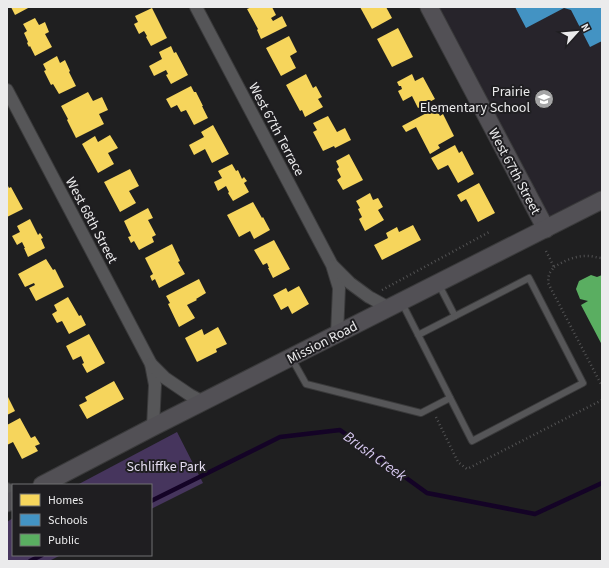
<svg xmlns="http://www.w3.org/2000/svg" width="609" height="568" viewBox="0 0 609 568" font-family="'Source Sans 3',sans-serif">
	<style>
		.built { fill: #27242b }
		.green { fill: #46355d }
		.homes { fill: #f6d55c }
		.schools { fill: #4393c3 }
		.public { fill: #5aae61 }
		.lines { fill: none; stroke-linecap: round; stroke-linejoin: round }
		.stream { stroke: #140326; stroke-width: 4.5 }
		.lane-casing { stroke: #3a3a3b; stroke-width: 8 }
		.street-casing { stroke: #3a3a3b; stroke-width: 14 }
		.secondary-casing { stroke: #3a3a3b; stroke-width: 19 }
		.path { stroke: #535354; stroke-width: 2.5; stroke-dasharray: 1 3; stroke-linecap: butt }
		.lane { stroke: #565658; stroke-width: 6 }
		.street { stroke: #565658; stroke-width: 12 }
		.secondary { stroke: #525055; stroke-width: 17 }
		.labels { text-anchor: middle; stroke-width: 4; stroke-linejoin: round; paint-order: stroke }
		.poi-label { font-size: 14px; fill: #ebebec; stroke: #1f1e21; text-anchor: end }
		.street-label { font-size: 14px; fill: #ebebec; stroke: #1f1e21 }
		.park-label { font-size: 14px; fill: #e4ddf0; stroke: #1f1e21 }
		.water-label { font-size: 15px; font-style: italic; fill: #d9caf2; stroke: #1f1e21 }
	</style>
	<rect width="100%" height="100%" fill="#1f1f20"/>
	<path class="built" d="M 437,7 L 602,7 L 602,191 L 549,218 Z"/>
	<g class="green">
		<path d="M 177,432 L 203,483 L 151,509 L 151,485 L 77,485 Z"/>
		<path d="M 13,518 L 13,555 L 61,555 L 49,561 L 7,561 L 7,522 Z"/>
	</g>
	<g class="homes">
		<path d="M 11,7 L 30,7 L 15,15 Z"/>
		<path d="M 252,7 L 272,7 L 276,15 L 271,18 L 273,21 L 282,16 L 287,26 L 261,39 L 257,30 L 258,29 L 247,9 Z"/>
		<path d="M 360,7 L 386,7 L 392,18 L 372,29 Z"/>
		<path d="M 152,8 L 167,38 L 151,46 L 146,37 L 147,36 L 144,31 L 139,34 L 134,24 L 138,22 L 135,16 Z"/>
		<path d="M 35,18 L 39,25 L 45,22 L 49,32 L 45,34 L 52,47 L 35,56 L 30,46 L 29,47 L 27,43 L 28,42 L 24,33 L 27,31 L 23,24 Z"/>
		<path d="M 398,28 L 413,57 L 392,67 L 377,39 Z"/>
		<path d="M 289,36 L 297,52 L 290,56 L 296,68 L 281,76 L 266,48 Z"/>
		<path d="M 171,46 L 174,53 L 176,52 L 188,75 L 171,84 L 166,75 L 168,74 L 166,70 L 154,76 L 149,66 L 162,59 L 159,52 Z"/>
		<path d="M 57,56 L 60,63 L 65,60 L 70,71 L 69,72 L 76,86 L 59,94 L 53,84 L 51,85 L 44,71 L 46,70 L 43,64 Z"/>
		<path d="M 306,74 L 313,88 L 316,86 L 322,97 L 318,99 L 323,107 L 305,117 L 302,110 L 300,111 L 286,85 Z"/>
		<path d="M 412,74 L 415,81 L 423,77 L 435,99 L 418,108 L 412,96 L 403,101 L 398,91 L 402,89 L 401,86 L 399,86 L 397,82 Z"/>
		<path d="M 191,86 L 194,92 L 196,92 L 203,106 L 202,106 L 208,118 L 194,125 L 186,110 L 181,112 L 177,105 L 171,108 L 166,99 Z"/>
		<path d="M 88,92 L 93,101 L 102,97 L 108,110 L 99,114 L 104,124 L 76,138 L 67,120 L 68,119 L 61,106 Z"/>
		<path d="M 436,108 L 440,116 L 443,114 L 454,136 L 438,145 L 440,148 L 430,154 L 416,127 L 406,132 L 402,126 Z"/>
		<path d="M 328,116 L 337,132 L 345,128 L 351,140 L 335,148 L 334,146 L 323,151 L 313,132 L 317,130 L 313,123 Z"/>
		<path d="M 213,125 L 229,154 L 212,163 L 205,149 L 194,155 L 189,145 L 204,137 L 201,132 Z"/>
		<path d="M 110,135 L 118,148 L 108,153 L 114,164 L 98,173 L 82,144 L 95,136 L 98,142 Z"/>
		<path d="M 455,145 L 459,153 L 462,151 L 474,174 L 458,183 L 448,165 L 438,170 L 431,158 Z"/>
		<path d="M 349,154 L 363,180 L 343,190 L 337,180 L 341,177 L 337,169 L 339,167 L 336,161 Z"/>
		<path d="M 232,164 L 236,171 L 238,170 L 242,179 L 244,177 L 247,181 L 244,183 L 249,192 L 233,201 L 228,193 L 229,192 L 226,186 L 218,191 L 214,182 L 222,178 L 218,171 Z"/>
		<path d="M 130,169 L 139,186 L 129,191 L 136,203 L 120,212 L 104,182 Z"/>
		<path d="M 479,183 L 495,213 L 478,222 L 466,199 L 461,202 L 457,195 Z"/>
		<path d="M 7,184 L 9,188 L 11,187 L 23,209 L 7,217 Z"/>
		<path d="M 370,193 L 373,200 L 378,198 L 383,207 L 378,210 L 384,220 L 365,231 L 359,219 L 362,217 L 358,209 L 360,208 L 356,201 Z"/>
		<path d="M 253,202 L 262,218 L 263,217 L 270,230 L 254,239 L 250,231 L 239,237 L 227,215 Z"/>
		<path d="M 148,208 L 153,218 L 148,220 L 156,235 L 152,237 L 154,242 L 139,250 L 134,241 L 131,243 L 128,237 L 131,236 L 124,221 Z"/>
		<path d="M 30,219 L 38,235 L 40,233 L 43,238 L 41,239 L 45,248 L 28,257 L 24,248 L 25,248 L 22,242 L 17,245 L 12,236 L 20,232 L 17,226 Z"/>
		<path d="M 413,225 L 421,240 L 382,260 L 374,245 L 388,238 L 386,233 L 397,227 L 399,232 Z"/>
		<path d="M 274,240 L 290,269 L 273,278 L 268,268 L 269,268 L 267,263 L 263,265 L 254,250 Z"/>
		<path d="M 172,244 L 180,261 L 178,262 L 185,274 L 159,288 L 155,279 L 152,281 L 150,276 L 153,274 L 145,258 Z"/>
		<path d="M 46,259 L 53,270 L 55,269 L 64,287 L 36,301 L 29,288 L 35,285 L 34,283 L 25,287 L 18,274 Z"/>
		<path d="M 199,279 L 206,293 L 196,299 L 197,300 L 187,305 L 195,318 L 179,327 L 168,304 L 170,303 L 166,296 Z"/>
		<path d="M 299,286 L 309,304 L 292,314 L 288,306 L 281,310 L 273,295 L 286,288 L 288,292 Z"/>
		<path d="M 68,297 L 79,316 L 81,315 L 86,325 L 69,334 L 62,321 L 57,323 L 52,314 L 57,311 L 54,305 Z"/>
		<path d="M 218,327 L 227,344 L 216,349 L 217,352 L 197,362 L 185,338 L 202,329 L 204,335 Z"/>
		<path d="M 89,334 L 105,363 L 87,373 L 82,364 L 84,363 L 81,356 L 73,360 L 66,346 Z"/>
		<path d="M 114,381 L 124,399 L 87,419 L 79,405 L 87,401 L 85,397 Z"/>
		<path d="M 7,395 L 15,411 L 7,415 Z"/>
		<path d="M 20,418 L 31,438 L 35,436 L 40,444 L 35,446 L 38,451 L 22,459 L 13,442 L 7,445 L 7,425 Z"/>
	</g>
	<path class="schools" d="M 515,7 L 602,7 L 602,41 L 590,47 L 571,10 L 564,8 L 526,28 Z"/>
	<path class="public" d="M 591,275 L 597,277 L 602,275 L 602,345 L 581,305 L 588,301 L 580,299 L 576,289 L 579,281 Z"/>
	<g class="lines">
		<g class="stream">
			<path d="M 151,501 L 280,437 L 340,430 L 427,493 L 535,514 L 602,483"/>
			<path d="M 30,561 L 42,555"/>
		</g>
		<g class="lane-casing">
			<g id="lane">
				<path d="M 438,283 L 455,316"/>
				<path d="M 402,303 L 472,441 L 583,383 L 529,278 L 418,335"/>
				<path d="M 292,359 L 306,384 L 421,413 L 450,398"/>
			</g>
		</g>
		<g class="street-casing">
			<g id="street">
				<path d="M 196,7 L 332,265 L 339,288 L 337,334"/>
				<path d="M 7,90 L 151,364 L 155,385 L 153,427"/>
				<path d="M 333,266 L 350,283 L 369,297 L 371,298 L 389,308"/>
				<path d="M 151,364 L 165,378 L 190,395 L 203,402"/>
				<path d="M 7,489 L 13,492"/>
			</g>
		</g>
		<g class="secondary-casing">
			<g id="secondary">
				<path d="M 429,7 L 546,229"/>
				<path d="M 42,485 L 153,427 L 602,200"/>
				<path d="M 7,503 L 13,500"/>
			</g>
		</g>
		<g class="path">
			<path d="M 546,251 L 554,267 L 549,274 L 548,283 L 602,386"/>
			<path d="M 554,267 C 564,261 576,255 589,256 C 593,256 597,258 602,258"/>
			<path d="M 382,290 L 491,231"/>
			<path d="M 436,417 L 458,462 L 467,469 L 602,400"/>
		</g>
		<use href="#lane" class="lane"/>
		<use href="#street" class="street"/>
		<use href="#secondary" class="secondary"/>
	</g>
	<defs>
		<g id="school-disc" transform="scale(1)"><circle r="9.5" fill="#a4a4a5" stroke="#1f1e21"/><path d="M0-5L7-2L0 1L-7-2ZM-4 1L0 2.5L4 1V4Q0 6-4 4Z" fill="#fff"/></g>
	</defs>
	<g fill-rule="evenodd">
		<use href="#school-disc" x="544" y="99"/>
	</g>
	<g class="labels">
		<g class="poi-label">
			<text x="530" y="96">Prairie<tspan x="530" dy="16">Elementary School</tspan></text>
		</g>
		<g class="street-label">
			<text transform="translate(277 129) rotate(62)" y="5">West 67th Terrace</text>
			<text transform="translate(515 171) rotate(62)" y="5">West 67th Street</text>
			<text transform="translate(92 220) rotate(62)" y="5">West 68th Street</text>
			<text transform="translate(322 342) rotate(-27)" y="5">Mission Road</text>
		</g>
		<g class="park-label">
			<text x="166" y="471">Schliffke Park</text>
		</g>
		<g class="water-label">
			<text transform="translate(375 456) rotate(36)" y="5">Brush Creek</text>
		</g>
	</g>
	<rect width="609" height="568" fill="none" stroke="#ebebec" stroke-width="16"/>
	<rect x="12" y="484" width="140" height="72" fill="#1f1e21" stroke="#717072"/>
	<rect x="20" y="494" width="20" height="12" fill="#f6d55c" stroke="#717072"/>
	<text x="48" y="504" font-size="12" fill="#ebebec">Homes</text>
	<rect x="20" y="514" width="20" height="12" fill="#4393c3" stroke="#717072"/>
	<text x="48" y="524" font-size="12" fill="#ebebec">Schools</text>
	<rect x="20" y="534" width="20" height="12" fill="#5aae61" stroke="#717072"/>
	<text x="48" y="544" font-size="12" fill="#ebebec">Public</text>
	<g transform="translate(577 32) rotate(63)" stroke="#1f1e21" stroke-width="3" paint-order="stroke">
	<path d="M0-3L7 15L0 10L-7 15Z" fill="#ebebec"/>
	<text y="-6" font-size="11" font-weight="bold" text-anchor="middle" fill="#ebebec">N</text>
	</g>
</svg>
